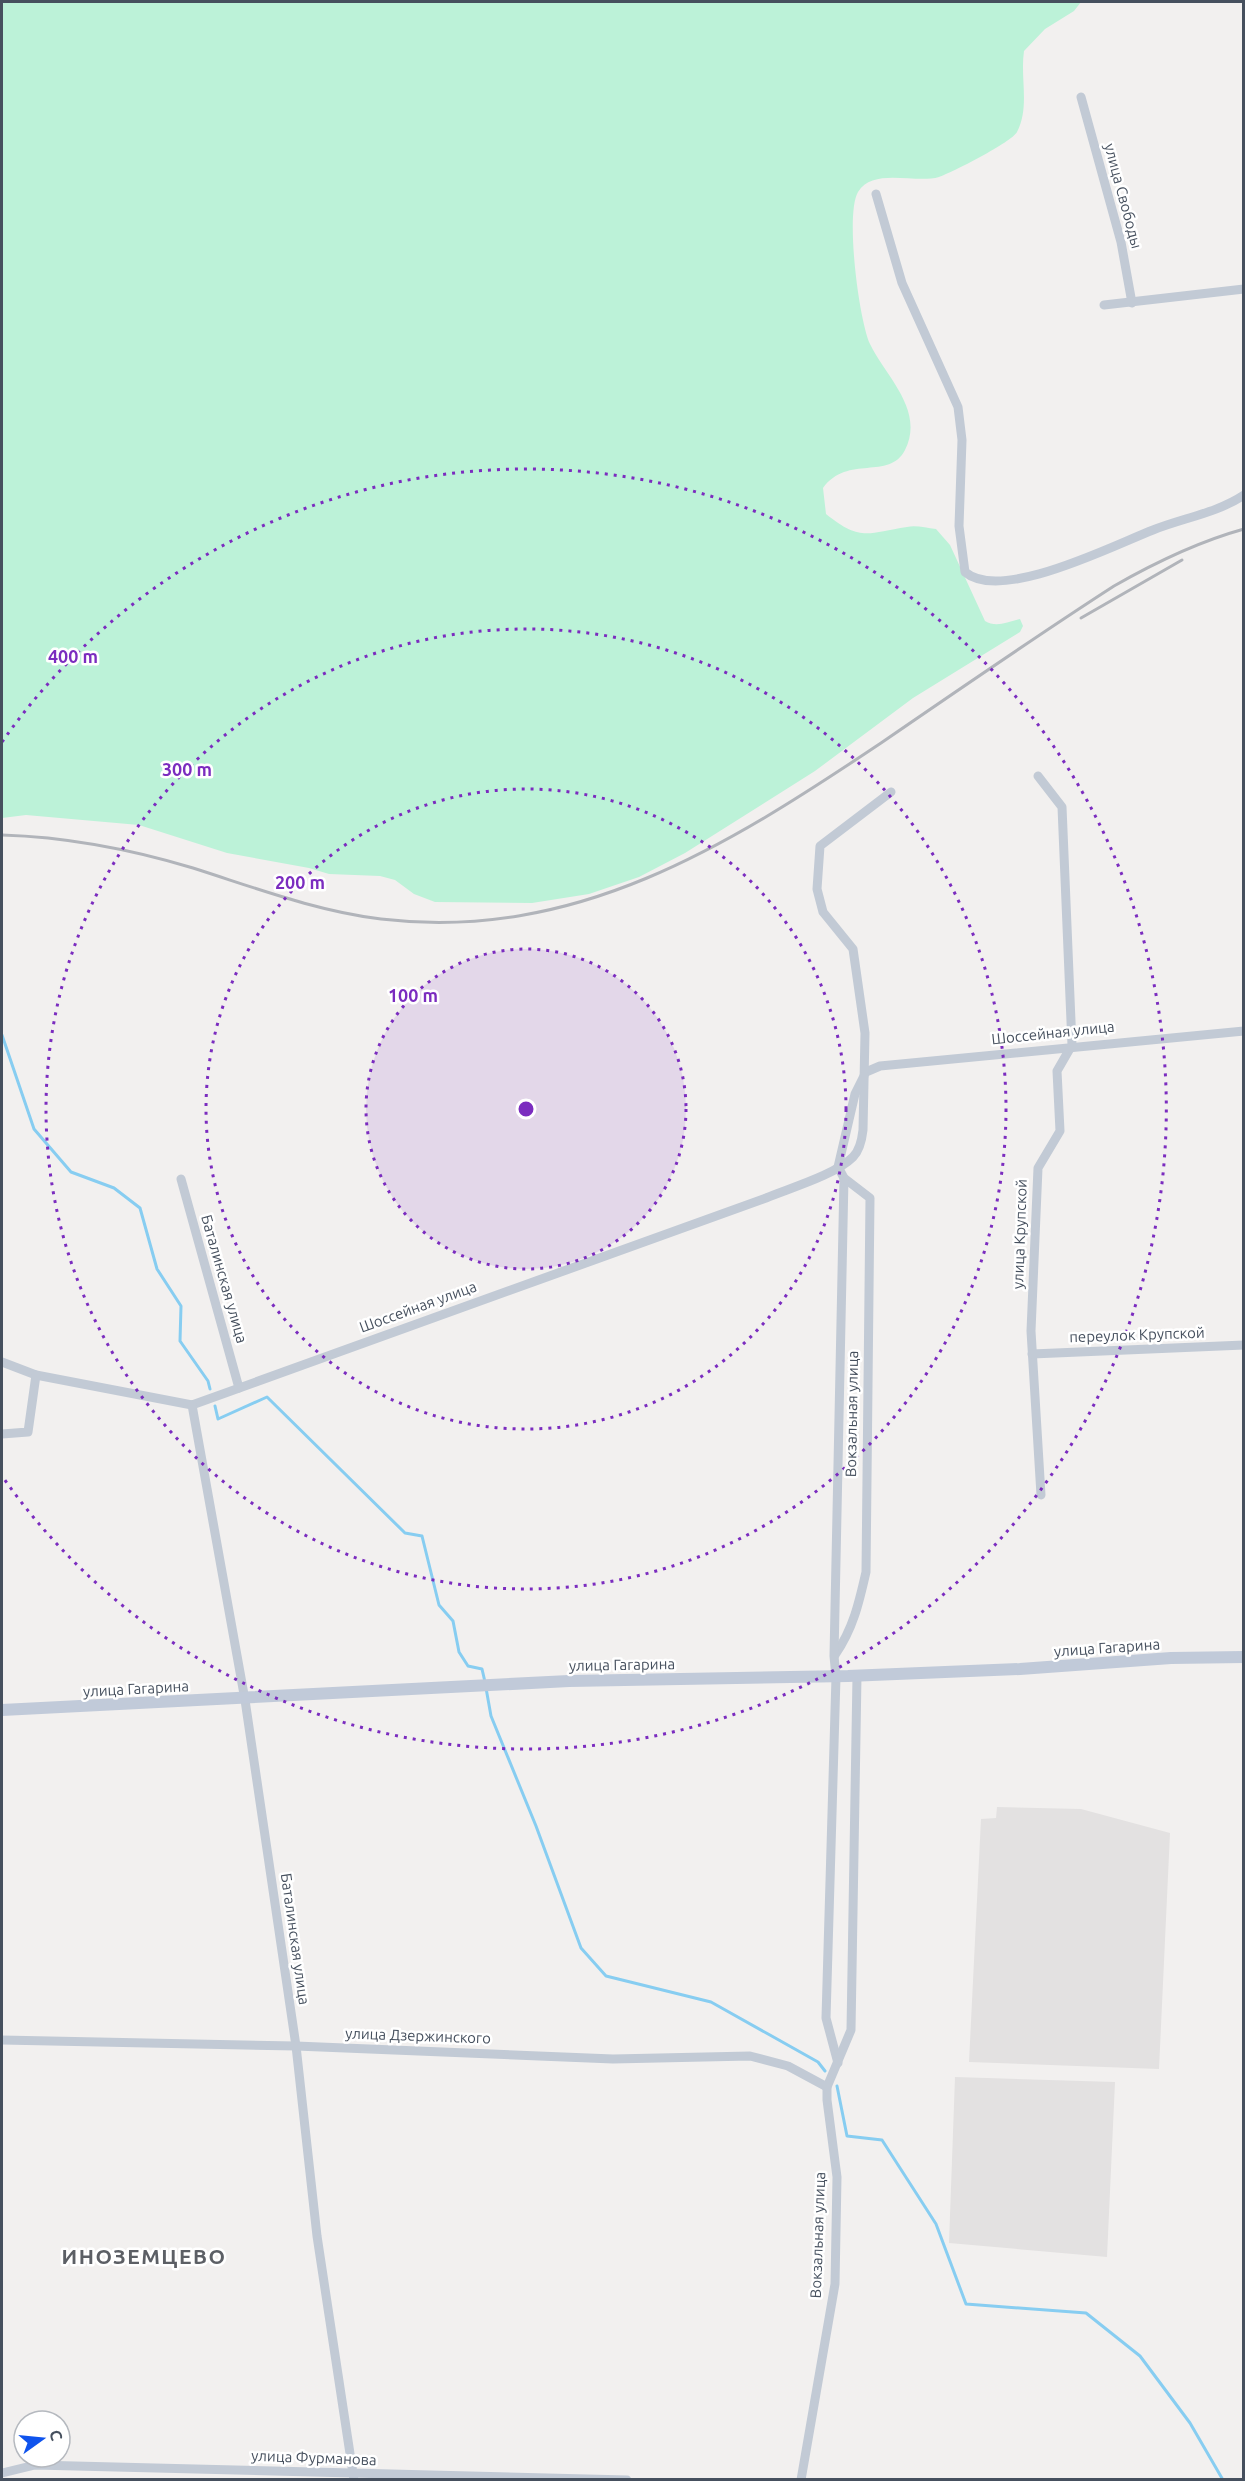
<svg xmlns="http://www.w3.org/2000/svg" width="1245" height="2481" viewBox="0 0 1245 2481" font-family="Ubuntu,sans-serif">
	<style>
		.education { fill: #e3e1e1 }
		.green { fill: #bcf2d8 }
		.lines { fill: none; stroke-linecap: round; stroke-linejoin: round }
		.stream { stroke: #87cdf1; stroke-width: 3 }
		.street { stroke: #c2cad5; stroke-width: 9 }
		.secondary { stroke: #c1cad9; stroke-width: 12 }
		.rail { stroke: #b1b4ba; stroke-width: 3 }
		.ring { fill: none; stroke: #7b2cbf; stroke-width: 3; stroke-dasharray: 3 6 }
		.labels { text-anchor: middle; stroke-width: 5; stroke-linejoin: round; paint-order: stroke }
		.street-label { font-size: 15px; fill: #46505e; stroke: #fff }
		.district-label { font-size: 21px; font-weight: bold; letter-spacing: 1.5px; fill: #5c5f65; stroke: #fff }
		.centre { fill: #7b2cbf; stroke: #fff; stroke-width: 3 }
		.ring-label { font-size: 18px; text-anchor: middle; font-weight: bold; fill: #7b2cbf; stroke: #fff; stroke-width: 5; stroke-linejoin: round; paint-order: stroke }
	</style>
	<rect width="100%" height="100%" fill="#f2f0ef"/>
	<g class="education">
		<path d="M 997,1807 L 1081,1809 L 1170,1833 L 1159,2069 L 969,2062 L 981,1819 L 996,1818 Z"/>
		<path d="M 955,2077 L 1115,2082 L 1107,2257 L 949,2243 Z"/>
	</g>
	<path class="green" d="M 2,2 L 1081,2 L 1074,11 L 1045,29 L 1024,51 C 1020,78 1030,107 1017,132 C 1012,142 951,173 939,177 C 915,184 873,167 858,192 C 845,214 859,320 870,344 C 886,377 925,410 905,450 C 889,481 848,454 823,488 L 826,514 C 861,542 867,533 907,527 C 916,525 926,528 936,529 L 950,545 L 985,621 C 996,628 1008,622 1020,619 L 1023,626 L 1020,632 L 913,698 L 815,771 L 685,853 L 639,877 L 589,894 L 532,903 L 435,902 L 414,894 L 395,880 L 380,876 L 329,874 L 309,868 L 227,853 L 139,825 L 26,815 L 2,818 Z"/>
	<g class="lines">
		<g class="stream">
			<path d="M 2,1035 L 34,1129 L 71,1172 L 114,1188 L 140,1208 L 157,1269 L 181,1306 L 180,1341 L 208,1381 L 210,1389"/>
			<path d="M 215,1406 L 218,1419 L 267,1397 L 405,1533 L 422,1536 L 439,1605 L 453,1621 L 459,1652 L 468,1666 L 482,1669 L 485,1682"/>
			<path d="M 486,1688 L 491,1716 L 536,1826 L 581,1948 L 606,1976 L 711,2002 L 818,2062 L 825,2071"/>
			<path d="M 837,2086 L 847,2136 L 882,2140 L 936,2224 L 966,2304 L 1086,2313 L 1140,2356 L 1190,2423 L 1223,2480"/>
		</g>
		<g class="street">
			<path d="M 1081,97 L 1121,242 L 1132,303"/>
			<path d="M 876,194 L 902,283 L 958,407 L 962,440 L 959,526 L 965,572 C 1001,603 1114,545 1153,530 C 1183,518 1217,513 1244,495"/>
			<path d="M 1104,305 L 1244,289"/>
			<path d="M 1038,776 L 1062,807 L 1072,1045 L 1057,1071 L 1060,1131 L 1038,1168 L 1031,1331 L 1041,1495"/>
			<path d="M 866,1072 L 880,1066 L 1244,1031"/>
			<path d="M 181,1179 L 239,1388"/>
			<path d="M 1032,1354 L 1244,1345"/>
			<path d="M 2,1362 L 36,1375 L 192,1405 L 766,1198 C 790,1188 835,1175 853,1157 C 860,1150 862,1139 863,1130 L 865,1033 L 853,949 L 823,912 L 817,889 L 820,846 L 891,792"/>
			<path d="M 192,1405 L 245,1700 L 296,2046 L 317,2236 L 354,2480"/>
			<path d="M 2,1434 L 28,1432 L 36,1375"/>
			<path d="M 835,1655 C 853,1629 859,1603 866,1572 L 870,1198 L 844,1178 L 838,1167 L 855,1094 L 864,1076"/>
			<path d="M 2,2040 L 296,2046 L 613,2059 L 750,2056 L 788,2066 L 827,2087"/>
			<path d="M 838,2063 L 826,2018 L 836,1677 L 834,1656 L 844,1178"/>
			<path d="M 2,2473 L 35,2465 L 627,2480"/>
			<path d="M 801,2480 L 835,2284 L 837,2177 L 827,2100 L 827,2087 L 851,2030 L 857,1676"/>
		</g>
		<path class="secondary" d="M 2,1710 L 569,1681 L 848,1676 L 1020,1669 L 1171,1658 L 1244,1657"/>
		<g class="rail">
			<path d="M 1081,618 L 1182,560"/>
			<path d="M 2,835 C 67,837 130,849 193,868 C 256,888 316,911 381,919 C 576,942 727,846 881,743 C 958,690 1035,637 1114,586 C 1156,562 1197,542 1244,529"/>
		</g>
	</g>
	<circle cx="526" cy="1109" r="160" fill="#7b2cbf" fill-opacity=".12"/>
	<g class="ring">
		<circle cx="526" cy="1109" r="160"/>
		<circle cx="526" cy="1109" r="320"/>
		<circle cx="526" cy="1109" r="480"/>
		<path d="M2 742A640 640 0 1 1 2 1476"/>
	</g>
	<g class="labels">
		<g class="street-label">
			<text transform="translate(1123 196) rotate(75)" y="5">улица Свободы</text>
			<text transform="translate(1053 1033) rotate(-6)" y="5">Шоссейная улица</text>
			<text transform="translate(1020 1234) rotate(-88)" y="5">улица Крупской</text>
			<text transform="translate(224 1279) rotate(74)" y="5">Баталинская улица</text>
			<text transform="translate(418 1307) rotate(-20)" y="5">Шоссейная улица</text>
			<text transform="translate(1137 1335) rotate(-2)" y="5">переулок Крупской</text>
			<text transform="translate(852 1414) rotate(-89)" y="5">Вокзальная улица</text>
			<text transform="translate(1107 1648) rotate(-4)" y="5">улица Гагарина</text>
			<text transform="translate(622 1665) rotate(-1)" y="5">улица Гагарина</text>
			<text transform="translate(136 1689) rotate(-3)" y="5">улица Гагарина</text>
			<text transform="translate(295 1939) rotate(82)" y="5">Баталинская улица</text>
			<text transform="translate(418 2036) rotate(2)" y="5">улица Дзержинского</text>
			<text transform="translate(818 2235) rotate(-88)" y="5">Вокзальная улица</text>
			<text transform="translate(314 2458) rotate(2)" y="5">улица Фурманова</text>
		</g>
		<g class="district-label">
			<text x="144" y="2264">ИНОЗЕМЦЕВО</text>
		</g>
	</g>
	<circle cx="526" cy="1109" r="9" class="centre"/>
	<g class="ring-label">
		<text x="73" y="663">400 m</text>
		<text x="187" y="776">300 m</text>
		<text x="300" y="889">200 m</text>
		<text x="413" y="1002">100 m</text>
	</g>
	<rect width="1245" height="2481" fill="none" stroke="#46505e" stroke-width="6"/>
	<g transform="translate(42 2439) rotate(75)"><circle r="28" fill="#ffffff" stroke="#b5b9bf" stroke-width="1.5"/>
	<path d="M0-4.5L10 22L0 15L-10 22Z" fill="#0f53ed"/>
	<text y="-9" font-size="16" font-weight="bold" text-anchor="middle" fill="#46505e">С</text>
	</g>
</svg>
